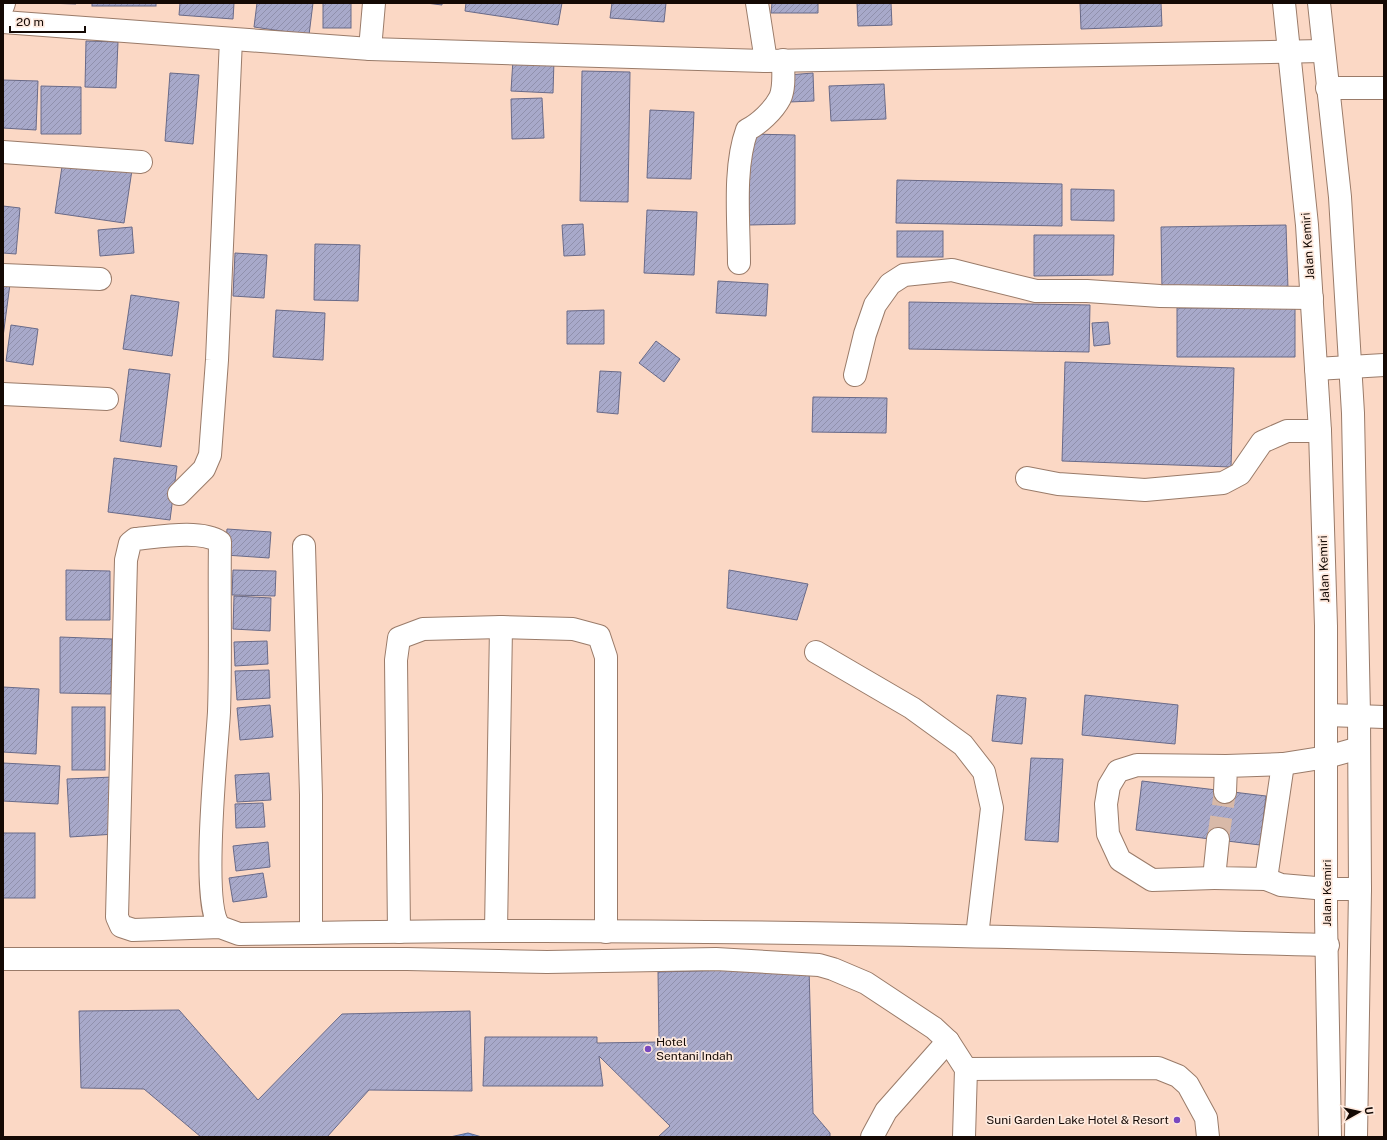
<svg xmlns="http://www.w3.org/2000/svg" width="1387" height="1140" viewBox="0 0 1387 1140" font-family="'Public Sans',sans-serif">
	<style>
		.water { fill: url(#water-waves); stroke: #5f6f98 }
		.building { fill: url(#building-hatch); stroke: #696a88 }
		.lines { fill: none; stroke-linecap: round; stroke-linejoin: round }
		.minor-tunnel { stroke: #d8b9a8; stroke-width: 22; stroke-dasharray: 22 11; stroke-linecap: butt }
		.minor-casing { stroke: #9a7b69; stroke-width: 24 }
		.highway-casing { stroke: #9a7b69; stroke-width: 24 }
		.minor { stroke: #fff; stroke-width: 22 }
		.highway { stroke: #fff; stroke-width: 22 }
		.poi-dot { fill: #7948bf; stroke: #fee9dd; stroke-width: 1.5 }
		.labels { text-anchor: middle; stroke-width: 3.5; stroke-linejoin: round; paint-order: stroke }
		.street-label { font-size: 12px; fill: #140904; stroke: #fee9dd }
		.poi-label { font-size: 12px; fill: #140904; stroke: #fee9dd; text-anchor: start }
	</style>
	<defs>
		<pattern id="water-waves" width="16" height="10" patternUnits="userSpaceOnUse"><rect width="16" height="10" fill="#7f9bd7"/><path d="M0 5q4-4 8 0t8 0" fill="none" stroke="#677dac"/></pattern>
		<pattern id="building-hatch" width="6" height="6" patternUnits="userSpaceOnUse"><rect width="6" height="6" fill="#a8a9ca"/><path d="M-1 1l2-2M0 6l6-6M5 7l2-2" fill="none" stroke="#9090ac"/></pattern>
	</defs>
	<rect width="100%" height="100%" fill="#fbd8c5"/>
	<path class="water" d="M 468,1133 L 482,1137 L 450,1137 Z"/>
	<g class="building">
		<path d="M 45,3 L 76,3 L 76,4 Z"/>
		<rect x="92" y="3" width="64" height="3"/>
		<path d="M 180,3 L 234,3 L 233,19 L 179,15 Z"/>
		<path d="M 257,3 L 313,3 L 309,35 L 254,27 Z"/>
		<rect x="323" y="3" width="28" height="25"/>
		<path d="M 426,3 L 442,3 L 442,5 Z"/>
		<path d="M 466,3 L 562,3 L 558,25 L 465,11 Z"/>
		<path d="M 612,3 L 666,3 L 664,22 L 610,18 Z"/>
		<path d="M 772,3 L 818,3 L 818,13 L 771,13 Z"/>
		<path d="M 857,3 L 891,3 L 892,25 L 858,26 Z"/>
		<path d="M 1080,3 L 1161,3 L 1162,26 L 1081,29 Z"/>
		<path d="M 86,41 L 118,42 L 116,88 L 85,87 Z"/>
		<path d="M 513,59 L 554,60 L 553,93 L 511,91 Z"/>
		<path d="M 582,71 L 630,72 L 628,202 L 580,201 Z"/>
		<path d="M 170,73 L 199,75 L 193,144 L 165,141 Z"/>
		<path d="M 813,73 L 814,101 L 789,102 L 788,75 Z"/>
		<path d="M 3,80 L 38,81 L 36,130 L 3,128 Z"/>
		<path d="M 884,84 L 886,119 L 831,121 L 829,86 Z"/>
		<path d="M 41,86 L 81,87 L 81,134 L 41,134 Z"/>
		<path d="M 542,98 L 544,138 L 512,139 L 511,99 Z"/>
		<path d="M 650,110 L 694,112 L 691,179 L 647,178 Z"/>
		<path d="M 749,134 L 795,135 L 795,224 L 749,225 Z"/>
		<path d="M 63,160 L 132,170 L 124,223 L 55,213 Z"/>
		<path d="M 897,180 L 1062,184 L 1062,226 L 896,223 Z"/>
		<path d="M 1071,189 L 1114,190 L 1114,221 L 1071,220 Z"/>
		<path d="M 3,206 L 20,208 L 16,254 L 3,253 Z"/>
		<path d="M 647,210 L 697,212 L 694,275 L 644,273 Z"/>
		<path d="M 583,224 L 585,255 L 564,256 L 562,225 Z"/>
		<path d="M 1286,225 L 1288,289 L 1162,291 L 1161,227 Z"/>
		<path d="M 132,227 L 134,253 L 100,256 L 98,230 Z"/>
		<rect x="897" y="231" width="46" height="26"/>
		<path d="M 1034,235 L 1114,235 L 1113,275 L 1034,276 Z"/>
		<path d="M 315,244 L 360,245 L 358,301 L 314,300 Z"/>
		<path d="M 235,253 L 267,255 L 264,298 L 233,296 Z"/>
		<path d="M 718,281 L 768,284 L 766,316 L 716,313 Z"/>
		<path d="M 3,283 L 10,284 L 3,337 Z"/>
		<path d="M 131,295 L 179,302 L 172,356 L 123,349 Z"/>
		<path d="M 909,302 L 1090,305 L 1089,352 L 909,349 Z"/>
		<path d="M 1295,307 L 1295,357 L 1177,357 L 1177,308 Z"/>
		<path d="M 276,310 L 325,313 L 323,360 L 273,357 Z"/>
		<path d="M 604,310 L 604,344 L 567,344 L 567,311 Z"/>
		<path d="M 1108,322 L 1110,344 L 1094,346 L 1092,323 Z"/>
		<path d="M 11,325 L 38,329 L 33,365 L 6,361 Z"/>
		<path d="M 656,341 L 680,359 L 664,382 L 639,363 Z"/>
		<path d="M 1065,362 L 1234,368 L 1231,467 L 1062,461 Z"/>
		<path d="M 129,369 L 170,374 L 161,447 L 120,441 Z"/>
		<path d="M 600,371 L 621,372 L 618,414 L 597,412 Z"/>
		<path d="M 813,397 L 887,398 L 886,433 L 812,432 Z"/>
		<path d="M 114,458 L 177,466 L 170,520 L 108,512 Z"/>
		<path d="M 227,529 L 271,532 L 269,558 L 225,555 Z"/>
		<path d="M 66,570 L 110,571 L 110,620 L 66,620 Z"/>
		<path d="M 233,570 L 276,571 L 275,596 L 232,595 Z"/>
		<path d="M 729,570 L 808,584 L 797,620 L 727,608 Z"/>
		<path d="M 234,596 L 271,598 L 270,631 L 233,629 Z"/>
		<path d="M 60,637 L 112,639 L 111,694 L 60,693 Z"/>
		<path d="M 267,641 L 268,664 L 235,666 L 234,642 Z"/>
		<path d="M 269,670 L 270,698 L 237,700 L 235,671 Z"/>
		<path d="M 3,687 L 39,689 L 36,754 L 3,752 Z"/>
		<path d="M 997,695 L 1026,698 L 1022,744 L 992,741 Z"/>
		<path d="M 1085,695 L 1178,705 L 1175,744 L 1082,735 Z"/>
		<path d="M 270,705 L 273,737 L 240,740 L 237,708 Z"/>
		<rect x="72" y="707" width="33" height="63"/>
		<path d="M 1031,758 L 1063,759 L 1058,842 L 1025,840 Z"/>
		<path d="M 3,763 L 60,766 L 58,804 L 3,801 Z"/>
		<path d="M 269,773 L 271,800 L 237,802 L 235,775 Z"/>
		<path d="M 113,777 L 115,834 L 70,837 L 67,779 Z"/>
		<path d="M 1142,781 L 1266,796 L 1260,845 L 1136,830 Z"/>
		<path d="M 263,803 L 265,827 L 236,828 L 235,804 Z"/>
		<rect x="3" y="833" width="32" height="65"/>
		<path d="M 268,842 L 270,867 L 236,871 L 233,846 Z"/>
		<path d="M 263,873 L 267,897 L 233,902 L 229,878 Z"/>
		<path d="M 809,968 L 813,1113 L 830,1133 L 830,1137 L 658,1137 L 670,1126 L 599,1056 L 603,1086 L 483,1086 L 485,1037 L 597,1037 L 597,1043 L 659,1042 L 658,972 Z"/>
		<path d="M 179,1010 L 258,1100 L 342,1014 L 470,1011 L 472,1091 L 369,1090 L 327,1137 L 201,1137 L 144,1089 L 81,1088 L 79,1011 Z"/>
	</g>
	<g class="lines">
		<path class="minor-tunnel" d="M 1218,839 L 1225,792"/>
		<g class="minor-casing">
			<g id="minor">
				<path d="M 757,3 L 766,61"/>
				<path d="M 3,6 L 4,3"/>
				<path d="M 3,22 L 370,49 L 766,61 L 1323,51"/>
				<path d="M 370,49 L 374,3"/>
				<path d="M 1327,88 L 1384,88"/>
				<path d="M 3,152 L 141,162"/>
				<path d="M 739,263 C 739,222 733,168 747,130 C 759,124 773,111 780,98 C 785,87 783,72 783,60"/>
				<path d="M 3,275 L 100,279"/>
				<path d="M 1316,369 L 1384,365"/>
				<path d="M 855,375 L 865,334 L 875,305 L 890,284 L 904,275 L 952,270 L 1036,291 L 1087,291 L 1160,296 L 1312,298"/>
				<path d="M 3,394 L 107,399"/>
				<path d="M 1027,478 L 1058,484 L 1145,490 L 1223,483 L 1240,474 L 1262,442 L 1287,431 L 1320,431"/>
				<path d="M 179,494 L 204,469 L 210,455 L 217,360 L 231,39"/>
				<path d="M 304,546 L 311,795 L 311,933"/>
				<path d="M 816,652 L 912,708 L 963,745 L 984,772 L 992,808 L 977,936"/>
				<path d="M 1327,715 L 1384,717"/>
				<path d="M 1225,792 L 1226,766 L 1283,764 L 1327,757 L 1359,748"/>
				<path d="M 1218,839 L 1214,878 L 1266,879 L 1281,885 L 1327,889 L 1360,889"/>
				<path d="M 1214,878 L 1152,880 L 1120,860 L 1108,834 L 1106,804 L 1109,786 L 1118,771 L 1137,765 L 1226,766"/>
				<path d="M 1266,879 L 1283,764"/>
				<path d="M 220,927 L 133,930 L 121,926 L 117,917 L 126,560 L 130,543 L 135,539 C 158,537 201,529 220,542 C 219,598 221,655 219,712 C 217,749 200,904 220,927 L 239,934 C 325,933 411,931 497,931 C 774,930 1051,938 1328,945"/>
				<path d="M 496,931 L 501,627"/>
				<path d="M 399,932 L 396,660 L 399,638 L 423,629 L 501,627 L 573,629 L 599,636 L 606,657 L 606,932"/>
				<path d="M 3,959 L 407,959 L 547,962 L 716,959 L 819,965 L 833,969 L 866,983 L 934,1028 L 948,1041 L 966,1069 L 964,1137"/>
				<path d="M 966,1069 L 1158,1068 L 1178,1076 L 1188,1085 L 1206,1118 L 1208,1137"/>
				<path d="M 872,1137 L 886,1111 L 948,1041"/>
			</g>
		</g>
		<g class="highway-casing">
			<g id="highway">
				<path d="M 1284,3 L 1307,225 L 1320,431 L 1326,626 L 1326,918 L 1330,1137"/>
				<path d="M 1319,3 L 1340,197 L 1353,413 L 1359,715 L 1360,889 L 1356,1137"/>
			</g>
		</g>
		<use href="#minor" class="minor"/>
		<use href="#highway" class="highway"/>
	</g>
	<g class="poi-dot">
		<circle cx="648" cy="1049" r="4"/>
		<circle cx="1177" cy="1120" r="4"/>
	</g>
	<g class="labels">
		<g class="street-label">
			<text transform="translate(1308 246) rotate(-94)" y="4">Jalan Kemiri</text>
			<text transform="translate(1324 569) rotate(-92)" y="4">Jalan Kemiri</text>
			<text transform="translate(1327 893) rotate(-90)" y="4">Jalan Kemiri</text>
		</g>
		<g class="poi-label">
			<text x="656" y="1046">Hotel<tspan x="656" dy="14">Sentani Indah</tspan></text>
			<text x="1169" y="1124" text-anchor="end">Suni Garden Lake Hotel &amp; Resort</text>
		</g>
	</g>
	<rect width="1387" height="1140" fill="none" stroke="#140904" stroke-width="8"/>
	<g transform="translate(1359 1112) rotate(82)" stroke="#fee9dd" stroke-width="3" paint-order="stroke">
	<path d="M0-3L7 15L0 10L-7 15Z" fill="#140904"/>
	<text y="-6" font-size="11" font-weight="bold" text-anchor="middle" fill="#140904">U</text>
	</g>
	<path d="M10 26v6h75v-6" fill="none" stroke="#140904" stroke-width="2"/>
	<text x="16" y="26" font-size="12" fill="#140904" stroke="#fee9dd" stroke-width="3" paint-order="stroke">20 m</text>
</svg>
